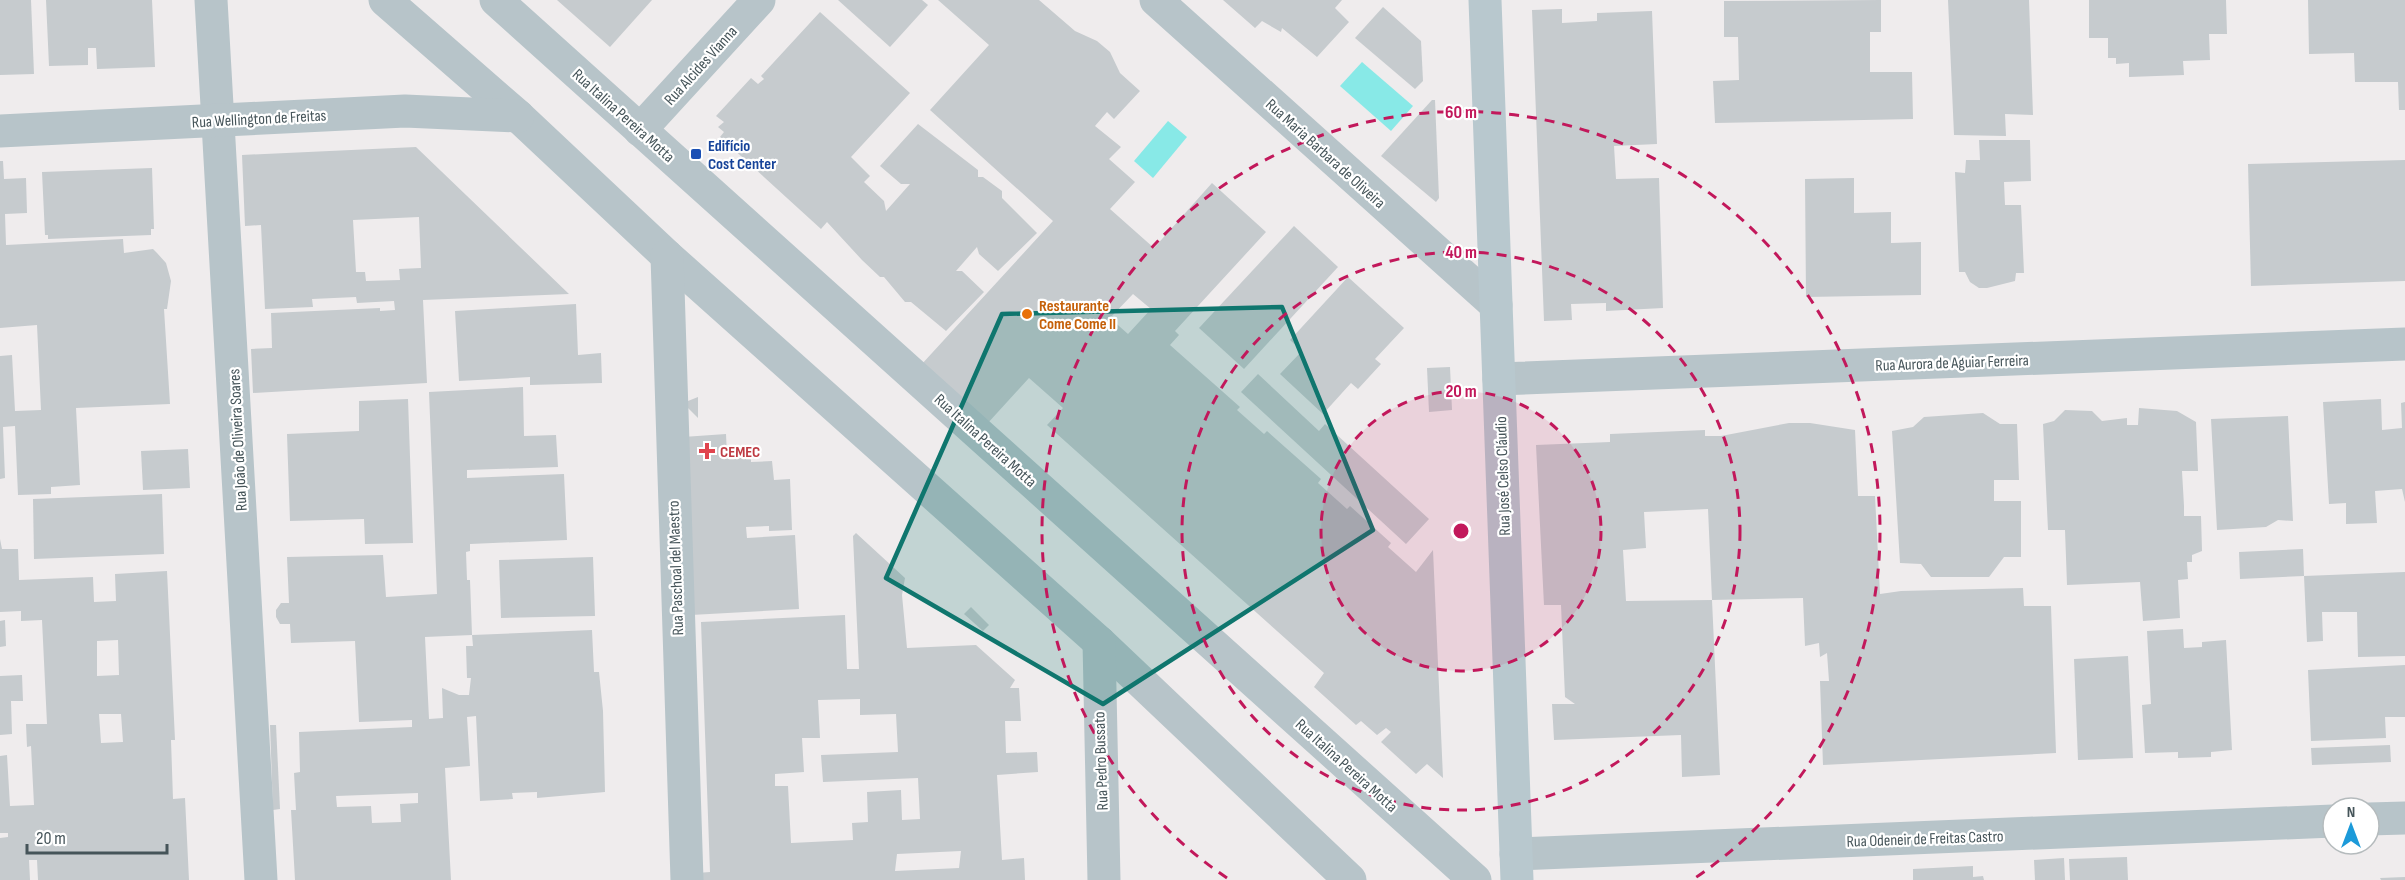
<svg xmlns="http://www.w3.org/2000/svg" width="2405" height="880" viewBox="0 0 2405 880" font-family="'Sofia Sans Condensed',sans-serif">
	<style>
		.water { fill: #88e9e7 }
		.building { fill: #c6cbce; fill-rule: evenodd }
		.lines { fill: none; stroke-linecap: round; stroke-linejoin: round }
		.street { stroke: #b7c4c9; stroke-width: 33 }
		.secondary { stroke: #b8c8ce; stroke-width: 33 }
		.marked { fill: #0f766e; fill-opacity: 0.2; stroke: #0f766e; stroke-width: 4.5; stroke-linejoin: round }
		.ring { fill: none; stroke: #c2185b; stroke-width: 3; stroke-dasharray: 10 8 }
		.transit-dot { fill: #1a4fb4; stroke: #fff; stroke-width: 2 }
		.food-dot { fill: #e8710a; stroke: #fff; stroke-width: 2 }
		.health-dot { fill: #e0444e; stroke: #fff; stroke-width: 2 }
		.labels { text-anchor: middle; stroke-width: 4.5; stroke-linejoin: round; paint-order: stroke }
		.street-label { font-size: 16px; fill: #455459; stroke: #fff }
		.transit-label { font-size: 16px; font-weight: bold; fill: #164399; stroke: #fff; text-anchor: start }
		.food-label { font-size: 16px; font-weight: bold; fill: #c56008; stroke: #fff; text-anchor: start }
		.health-label { font-size: 16px; font-weight: bold; fill: #be3a42; stroke: #fff; text-anchor: start }
		.centre { fill: #c2185b; stroke: #fff; stroke-width: 3 }
		.ring-label { font-size: 18px; text-anchor: middle; font-weight: bold; fill: #c2185b; stroke: #fff; stroke-width: 4.5; stroke-linejoin: round; paint-order: stroke }
	</style>
	<rect width="100%" height="100%" fill="#efeced"/>
	<g class="water">
		<path d="M 1362,62 L 1413,106 L 1391,131 L 1340,86 Z"/>
		<path d="M 1168,121 L 1187,137 L 1153,178 L 1134,161 Z"/>
	</g>
	<g class="building">
		<path d="M 0,0 L 31,0 L 34,74 L 0,75 Z"/>
		<path d="M 46,0 L 152,0 L 155,67 L 97,69 L 96,48 L 88,48 L 88,65 L 49,66 Z"/>
		<path d="M 557,0 L 652,0 L 610,47 Z"/>
		<path d="M 838,0 L 922,0 L 928,5 L 890,47 Z"/>
		<path d="M 938,0 L 1039,0 L 1075,31 L 1097,41 L 1110,52 L 1120,73 L 1140,91 L 1114,119 L 1107,112 L 1095,126 L 1121,147 L 1109,159 L 1135,182 L 1110,209 L 1154,248 L 1212,183 L 1266,232 L 1175,331 L 1179,335 L 1170,345 L 1240,407 L 1237,410 L 1264,434 L 1267,431 L 1321,479 L 1318,483 L 1347,509 L 1350,506 L 1391,543 L 1388,547 L 1416,572 L 1433,550 L 1443,778 L 1427,764 L 1416,774 L 1381,742 L 1391,732 L 1386,728 L 1377,735 L 1361,721 L 1356,725 L 1314,687 L 1324,673 L 1047,425 L 1063,408 L 1029,378 L 987,424 L 921,365 L 1053,221 L 930,110 L 989,45 ZM 1133,294 L 1151,309 L 1128,334 L 1110,318 Z"/>
		<path d="M 1223,0 L 1342,0 L 1335,8 L 1349,22 L 1317,57 L 1282,28 L 1281,32 L 1262,21 L 1255,28 Z"/>
		<path d="M 1881,0 L 1881,32 L 1870,32 L 1870,72 L 1912,72 L 1913,119 L 1715,123 L 1713,81 L 1739,80 L 1738,37 L 1724,37 L 1724,1 Z"/>
		<path d="M 1948,0 L 2029,0 L 2033,115 L 2005,114 L 2006,136 L 1954,135 Z"/>
		<path d="M 2089,0 L 2226,0 L 2227,34 L 2209,34 L 2210,60 L 2183,61 L 2184,75 L 2129,77 L 2129,63 L 2116,64 L 2116,58 L 2108,58 L 2108,38 L 2089,38 Z"/>
		<path d="M 2308,0 L 2405,0 L 2405,110 L 2399,110 L 2398,82 L 2355,82 L 2354,53 L 2309,54 Z"/>
		<path d="M 1383,7 L 1421,41 L 1423,81 L 1415,89 L 1355,38 Z"/>
		<path d="M 1562,9 L 1562,23 L 1597,21 L 1597,13 L 1652,11 L 1657,144 L 1614,146 L 1616,179 L 1659,178 L 1663,308 L 1606,311 L 1606,303 L 1571,304 L 1572,320 L 1544,321 L 1532,10 Z"/>
		<path d="M 820,12 L 910,93 L 851,157 L 870,176 L 864,182 L 884,201 L 886,211 L 910,184 L 901,184 L 880,166 L 918,124 L 978,170 L 978,177 L 983,177 L 1002,191 L 1002,198 L 1037,233 L 998,271 L 979,254 L 977,247 L 956,271 L 962,271 L 984,292 L 946,331 L 911,302 L 905,302 L 884,277 L 880,277 L 862,260 L 827,222 L 821,229 L 720,137 L 724,132 L 718,127 L 724,122 L 716,116 L 751,78 L 758,84 L 764,79 L 761,76 Z"/>
		<path d="M 1432,100 L 1435,100 L 1439,198 L 1436,202 L 1381,156 Z"/>
		<path d="M 1979,140 L 2030,140 L 2031,181 L 2004,182 L 2005,205 L 2021,205 L 2024,273 L 2016,273 L 2015,281 L 1987,288 L 1979,288 L 1970,282 L 1965,272 L 1959,272 L 1955,172 L 1965,173 L 1966,160 L 1980,160 Z"/>
		<path d="M 416,147 L 569,294 L 423,300 L 427,383 L 253,393 L 251,349 L 272,348 L 271,313 L 380,308 L 380,311 L 395,310 L 394,301 L 357,303 L 356,297 L 312,299 L 313,307 L 265,309 L 261,225 L 245,226 L 242,155 ZM 419,217 L 421,268 L 399,269 L 400,280 L 366,281 L 365,272 L 356,272 L 353,220 Z"/>
		<path d="M 2405,160 L 2405,281 L 2251,286 L 2248,164 Z"/>
		<path d="M 0,161 L 3,161 L 4,179 L 26,178 L 27,213 L 5,214 L 6,245 L 123,239 L 124,253 L 153,249 L 157,253 L 166,263 L 171,281 L 167,309 L 164,309 L 170,404 L 76,408 L 80,485 L 51,487 L 51,494 L 18,495 L 15,426 L 3,427 L 5,478 L 0,479 L 0,356 L 12,355 L 15,411 L 41,410 L 37,325 L 0,328 Z"/>
		<path d="M 152,168 L 154,229 L 151,229 L 151,235 L 48,239 L 48,235 L 45,235 L 42,172 Z"/>
		<path d="M 1854,178 L 1854,213 L 1891,212 L 1891,243 L 1921,242 L 1921,295 L 1806,297 L 1805,179 Z"/>
		<path d="M 1294,226 L 1338,267 L 1244,369 L 1199,328 Z"/>
		<path d="M 1348,277 L 1404,328 L 1375,359 L 1381,364 L 1358,389 L 1351,383 L 1323,414 L 1280,374 L 1302,351 L 1290,340 Z"/>
		<path d="M 576,304 L 578,355 L 601,353 L 602,383 L 530,385 L 530,377 L 459,381 L 455,311 Z"/>
		<path d="M 1450,367 L 1452,410 L 1429,412 L 1427,368 Z"/>
		<path d="M 1258,374 L 1319,431 L 1325,424 L 1429,519 L 1406,544 L 1241,392 Z"/>
		<path d="M 523,387 L 524,436 L 556,435 L 558,467 L 467,470 L 467,478 L 564,474 L 567,540 L 470,544 L 470,551 L 466,552 L 467,580 L 470,580 L 472,635 L 592,630 L 594,672 L 599,672 L 603,711 L 605,792 L 537,798 L 537,792 L 512,793 L 513,799 L 480,801 L 476,716 L 467,717 L 470,766 L 445,768 L 451,880 L 295,880 L 291,810 L 296,810 L 294,773 L 300,772 L 299,732 L 412,727 L 412,720 L 359,722 L 355,641 L 291,643 L 290,624 L 280,624 L 276,617 L 276,610 L 281,603 L 289,603 L 287,557 L 383,555 L 386,597 L 437,594 L 429,392 ZM 472,635 L 473,646 L 466,646 L 467,678 L 471,678 L 469,695 L 459,695 L 442,688 L 443,718 L 429,719 L 425,637 ZM 418,793 L 418,803 L 400,804 L 401,822 L 372,823 L 371,806 L 337,807 L 336,796 Z"/>
		<path d="M 698,397 L 698,418 L 683,403 Z"/>
		<path d="M 408,399 L 413,543 L 365,544 L 364,519 L 290,521 L 287,434 L 359,431 L 359,401 Z"/>
		<path d="M 2381,399 L 2382,430 L 2402,428 L 2401,403 L 2405,402 L 2405,502 L 2402,489 L 2375,491 L 2377,523 L 2346,524 L 2346,503 L 2329,504 L 2323,402 Z"/>
		<path d="M 2139,408 L 2177,411 L 2196,422 L 2198,471 L 2182,471 L 2184,506 L 2184,516 L 2201,516 L 2202,551 L 2192,555 L 2192,562 L 2187,562 L 2188,579 L 2178,580 L 2180,618 L 2143,621 L 2140,582 L 2067,585 L 2065,530 L 2048,530 L 2043,424 L 2054,421 L 2065,410 L 2092,411 L 2102,421 L 2127,418 L 2127,425 L 2138,425 Z"/>
		<path d="M 1983,413 L 2000,424 L 2017,424 L 2019,480 L 1994,480 L 1994,501 L 2021,501 L 2021,557 L 2004,557 L 1989,577 L 1931,577 L 1921,564 L 1900,563 L 1892,431 L 1913,427 L 1924,417 Z"/>
		<path d="M 2288,416 L 2293,521 L 2278,520 L 2266,527 L 2217,530 L 2211,419 Z"/>
		<path d="M 1789,423 L 1810,423 L 1855,430 L 1858,496 L 1875,496 L 1880,594 L 1901,591 L 2023,588 L 2024,606 L 2051,606 L 2056,753 L 1823,765 L 1820,681 L 1829,681 L 1827,653 L 1820,657 L 1819,643 L 1805,646 L 1803,598 L 1712,600 L 1708,509 L 1644,512 L 1646,548 L 1623,550 L 1626,601 L 1712,600 L 1720,775 L 1682,777 L 1681,735 L 1554,740 L 1552,704 L 1575,704 L 1565,697 L 1561,605 L 1544,605 L 1536,445 L 1610,442 L 1610,434 L 1705,430 L 1705,436 L 1721,436 Z"/>
		<path d="M 726,434 L 727,455 L 751,454 L 751,462 L 772,461 L 774,480 L 790,479 L 792,530 L 769,531 L 769,526 L 746,527 L 747,538 L 795,535 L 799,609 L 691,615 L 683,437 Z"/>
		<path d="M 188,449 L 190,488 L 143,490 L 141,451 Z"/>
		<path d="M 162,494 L 164,554 L 34,559 L 33,499 Z"/>
		<path d="M 856,533 L 905,578 L 902,595 L 907,648 L 976,645 L 1015,680 L 1010,688 L 1019,688 L 1021,721 L 1005,721 L 1006,753 L 1037,752 L 1038,772 L 997,775 L 1002,860 L 1024,858 L 1025,880 L 692,880 L 697,873 L 710,872 L 701,622 L 845,615 L 847,669 L 859,669 L 853,536 ZM 860,699 L 860,715 L 896,714 L 898,752 L 821,755 L 823,782 L 918,778 L 920,819 L 902,820 L 901,790 L 867,792 L 868,822 L 852,823 L 853,840 L 791,843 L 788,786 L 775,786 L 775,774 L 804,772 L 802,738 L 820,738 L 818,700 ZM 961,851 L 959,868 L 895,871 L 897,854 Z"/>
		<path d="M 0,539 L 2,549 L 18,549 L 19,580 L 93,577 L 94,602 L 116,601 L 115,574 L 167,571 L 175,740 L 171,740 L 173,799 L 185,798 L 189,880 L 38,880 L 37,860 L 29,860 L 30,880 L 0,880 L 0,838 L 8,837 L 8,833 L 0,833 L 0,756 L 7,755 L 10,806 L 34,805 L 31,746 L 27,747 L 26,724 L 47,724 L 42,620 L 21,621 L 21,611 L 0,612 ZM 118,640 L 119,675 L 97,676 L 97,641 ZM 99,714 L 121,714 L 123,742 L 101,743 Z"/>
		<path d="M 2303,549 L 2304,576 L 2240,579 L 2239,552 Z"/>
		<path d="M 593,557 L 595,616 L 501,618 L 499,560 Z"/>
		<path d="M 2405,572 L 2405,656 L 2358,657 L 2357,612 L 2322,612 L 2323,641 L 2307,642 L 2304,576 Z"/>
		<path d="M 971,607 L 989,625 L 983,631 L 964,614 Z"/>
		<path d="M 5,620 L 6,646 L 0,647 L 0,621 Z"/>
		<path d="M 2183,629 L 2184,648 L 2202,647 L 2202,642 L 2226,640 L 2232,750 L 2211,752 L 2211,757 L 2178,758 L 2178,752 L 2145,753 L 2142,705 L 2151,704 L 2147,631 Z"/>
		<path d="M 2128,656 L 2133,758 L 2078,760 L 2074,659 Z"/>
		<path d="M 2405,665 L 2405,717 L 2385,717 L 2386,738 L 2311,741 L 2308,670 Z"/>
		<path d="M 22,675 L 23,701 L 11,701 L 12,734 L 0,735 L 0,676 Z"/>
		<path d="M 270,725 L 276,725 L 280,809 L 273,810 Z"/>
		<path d="M 2390,745 L 2391,762 L 2312,765 L 2311,748 Z"/>
		<path d="M 2127,857 L 2128,880 L 2070,880 L 2069,859 Z"/>
		<path d="M 2064,858 L 2065,880 L 2035,880 L 2034,860 Z"/>
		<path d="M 1973,866 L 1973,877 L 1983,876 L 1984,880 L 1913,880 L 1913,869 Z"/>
		<path d="M 2405,877 L 2405,880 L 2381,880 L 2380,878 Z"/>
	</g>
	<g class="lines">
		<g class="street">
			<path d="M 211,0 L 261,880"/>
			<path d="M 385,0 L 518,116 L 667,256 L 1099,642 L 1350,880"/>
			<path d="M 496,0 L 1475,880"/>
			<path d="M 1156,0 L 1496,305"/>
			<path d="M 640,130 L 759,0"/>
			<path d="M 0,131 L 405,111 L 518,116"/>
			<path d="M 667,256 L 687,880"/>
			<path d="M 1499,379 L 2405,344"/>
			<path d="M 1099,642 L 1104,880"/>
			<path d="M 2369,819 L 2405,818"/>
			<path d="M 1516,854 L 2333,821"/>
		</g>
		<path class="secondary" d="M 1485,0 L 1517,880"/>
	</g>
	<path class="marked" d="M 1282,307 L 1373,530 L 1103,704 L 886,578 L 1002,314 Z"/>
	<circle cx="1461" cy="531" r="140" fill="#c2185b" fill-opacity=".12"/>
	<g class="ring">
		<circle cx="1461" cy="531" r="140"/>
		<circle cx="1461" cy="531" r="279"/>
		<path d="M1227 878A419 419 0 1 1 1695 878"/>
	</g>
	<rect class="transit-dot" x="690" y="148" width="12" height="12" rx="3"/>
	<circle class="food-dot" cx="1027" cy="314" r="6"/>
	<path class="health-dot" d="M704 442h6v6h6v6h-6v6h-6v-6h-6v-6h6z"/>
	<g class="labels">
		<g class="street-label">
			<text transform="translate(700 65) rotate(-48)" y="6">Rua Alcides Vianna</text>
			<text transform="translate(624 115) rotate(42)" y="6">Rua Italina Pereira Motta</text>
			<text transform="translate(259 118) rotate(-3)" y="6">Rua Wellington de Freitas</text>
			<text transform="translate(1326 153) rotate(42)" y="6">Rua Maria Barbara de Oliveira</text>
			<text transform="translate(1952 362) rotate(-2)" y="6">Rua Aurora de Aguiar Ferreira</text>
			<text transform="translate(237 440) rotate(-93)" y="6">Rua João de Oliveira Soares</text>
			<text transform="translate(986 440) rotate(42)" y="6">Rua Italina Pereira Motta</text>
			<text transform="translate(1502 476) rotate(-92)" y="6">Rua José Celso Cláudio</text>
			<text transform="translate(675 568) rotate(-92)" y="6">Rua Paschoal del Maestro</text>
			<text transform="translate(1100 761) rotate(-92)" y="6">Rua Pedro Bussato</text>
			<text transform="translate(1347 765) rotate(42)" y="6">Rua Italina Pereira Motta</text>
			<text transform="translate(1925 838) rotate(-2)" y="6">Rua Odeneir de Freitas Castro</text>
		</g>
		<g class="transit-label">
			<text x="708" y="151">Edifício<tspan x="708" dy="18">Cost Center</tspan></text>
		</g>
		<g class="food-label">
			<text x="1039" y="311">Restaurante<tspan x="1039" dy="18">Come Come II</tspan></text>
		</g>
		<g class="health-label">
			<text x="720" y="457">CEMEC</text>
		</g>
	</g>
	<circle cx="1461" cy="531" r="9" class="centre"/>
	<g class="ring-label">
		<text x="1461" y="118">60 m</text>
		<text x="1461" y="258">40 m</text>
		<text x="1461" y="397">20 m</text>
	</g>
	<g transform="translate(2351 826)"><circle r="28" fill="#ffffff" stroke="#b5bbbd" stroke-width="1.5"/>
	<path d="M0-4.5L10 22L0 15L-10 22Z" fill="#1c9ad9"/>
	<text y="-9" font-size="16" font-weight="bold" text-anchor="middle" fill="#455459">N</text>
	</g>
	<path d="M27 844v9h140v-9" fill="none" stroke="#455459" stroke-width="3"/>
	<text x="36" y="844" font-size="18" fill="#455459" stroke="#ffffff" stroke-width="4.5" paint-order="stroke">20 m</text>
</svg>
